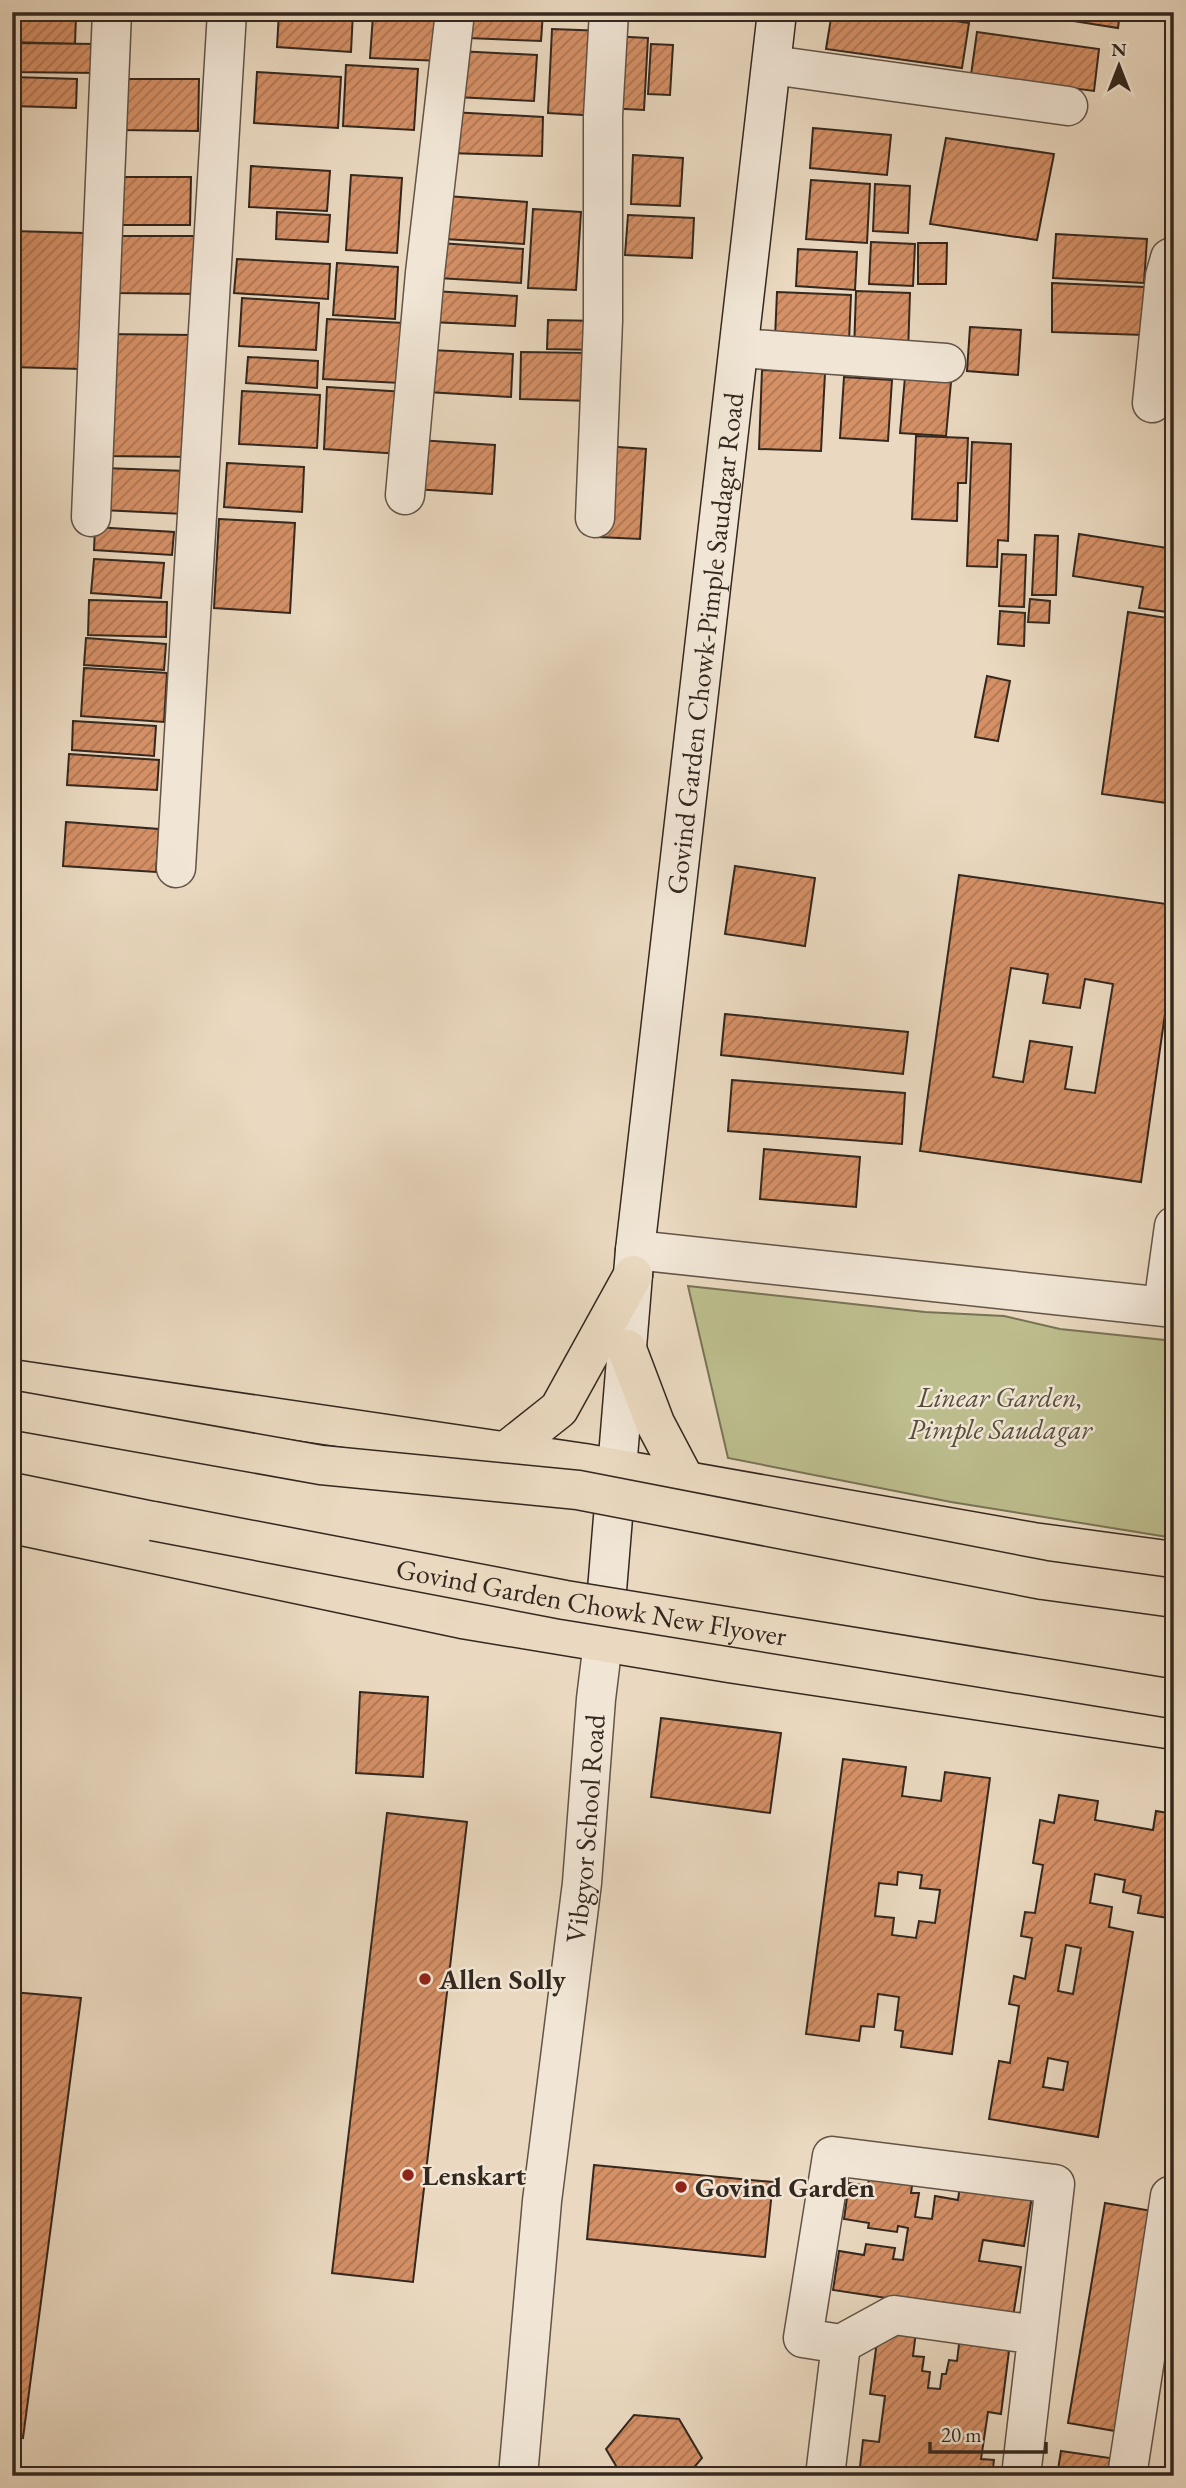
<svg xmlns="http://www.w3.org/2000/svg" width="1186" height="2488" viewBox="0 0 1186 2488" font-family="'EB Garamond',serif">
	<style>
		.park { fill: #bdbe8e; stroke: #787356; stroke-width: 2 }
		.building { fill: url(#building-hatch); stroke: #34281f; stroke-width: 2; fill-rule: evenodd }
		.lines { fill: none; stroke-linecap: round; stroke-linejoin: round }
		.minor-casing { stroke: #625447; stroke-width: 41 }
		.tertiary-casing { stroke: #625447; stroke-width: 41 }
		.secondary-casing { stroke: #34281f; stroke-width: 41 }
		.primary-casing { stroke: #34281f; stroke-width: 41 }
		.minor { stroke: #f1e6d6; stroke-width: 38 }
		.tertiary { stroke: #f1e6d6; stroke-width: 38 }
		.secondary { stroke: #f1e6d6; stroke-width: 38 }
		.primary { stroke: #ead9c0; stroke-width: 38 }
		.primary-bridge-casing { stroke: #34281f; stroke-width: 41; stroke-linecap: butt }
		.primary-bridge { stroke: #ead9c0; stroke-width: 38 }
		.poi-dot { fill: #8f2418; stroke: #f1e6d6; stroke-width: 2.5 }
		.labels { text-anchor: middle; stroke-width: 5; stroke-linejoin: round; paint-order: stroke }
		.street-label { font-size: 28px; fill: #34281f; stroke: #f1e6d6 }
		.park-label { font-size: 28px; font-style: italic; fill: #564e3b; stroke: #f1e6d6 }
		.poi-label { font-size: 28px; font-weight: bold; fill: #34281f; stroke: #f1e6d6; text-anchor: start }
	</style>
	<defs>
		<pattern id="building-hatch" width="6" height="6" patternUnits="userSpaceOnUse" patternTransform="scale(1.75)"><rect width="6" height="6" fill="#d59066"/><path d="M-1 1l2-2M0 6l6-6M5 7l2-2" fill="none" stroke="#ae7653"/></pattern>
	</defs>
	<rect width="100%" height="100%" fill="#ead9c0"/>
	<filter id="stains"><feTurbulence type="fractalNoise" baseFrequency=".00286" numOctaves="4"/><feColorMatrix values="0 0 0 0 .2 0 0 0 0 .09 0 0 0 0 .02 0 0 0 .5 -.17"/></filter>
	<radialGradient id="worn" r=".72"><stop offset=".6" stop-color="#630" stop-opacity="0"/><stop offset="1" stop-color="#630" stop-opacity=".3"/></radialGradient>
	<path class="park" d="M 688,1286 L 925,1312 L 1004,1316 L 1060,1329 L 1174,1341 L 1174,1538 L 951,1502 L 728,1458 Z"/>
	<g class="building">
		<path d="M 279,12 L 353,12 L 351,52 L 277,47 Z"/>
		<path d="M 469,12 L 543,12 L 541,41 L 468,38 Z"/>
		<path d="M 556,12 L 599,12 L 599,20 L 556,18 Z"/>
		<path d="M 614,12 L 656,12 L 656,20 L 614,18 Z"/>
		<path d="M 832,12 L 892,12 L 969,23 L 962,68 L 826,49 Z"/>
		<path d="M 1025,12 L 1070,12 L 1070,18 Z"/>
		<path d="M 1075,12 L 1120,12 L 1118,28 L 1073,21 Z"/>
		<path d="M 12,14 L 76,16 L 75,44 L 12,42 Z"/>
		<path d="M 373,15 L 445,19 L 442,61 L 370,58 Z"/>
		<path d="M 552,29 L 605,31 L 600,116 L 548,113 Z"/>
		<path d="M 977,32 L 1099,49 L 1094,91 L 971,75 Z"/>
		<path d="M 610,36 L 648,38 L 644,110 L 606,108 Z"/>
		<path d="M 12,43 L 97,44 L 97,73 L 12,72 Z"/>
		<path d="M 651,44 L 673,45 L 670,95 L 648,94 Z"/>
		<path d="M 458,51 L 537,55 L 534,101 L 456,97 Z"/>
		<path d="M 346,65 L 418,69 L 414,130 L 343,126 Z"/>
		<path d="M 257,72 L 341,77 L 338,128 L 254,123 Z"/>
		<path d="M 13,77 L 77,79 L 76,108 L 13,106 Z"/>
		<path d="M 119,79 L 199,79 L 198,131 L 119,130 Z"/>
		<path d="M 451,112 L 543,117 L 542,156 L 449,153 Z"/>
		<path d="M 813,128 L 891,135 L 887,175 L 810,168 Z"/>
		<path d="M 946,138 L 1054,154 L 1037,240 L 930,224 Z"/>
		<path d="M 633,155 L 683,158 L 680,206 L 631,204 Z"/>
		<path d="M 251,166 L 330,171 L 327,211 L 249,207 Z"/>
		<path d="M 351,175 L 402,178 L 397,253 L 346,250 Z"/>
		<path d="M 110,177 L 191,177 L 190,225 L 110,225 Z"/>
		<path d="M 811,180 L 870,184 L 867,243 L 806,239 Z"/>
		<path d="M 875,184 L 910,186 L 908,233 L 873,231 Z"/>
		<path d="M 447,196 L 527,202 L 524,244 L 445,239 Z"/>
		<path d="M 533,209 L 581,212 L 576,290 L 528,288 Z"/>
		<path d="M 277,212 L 330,215 L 328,242 L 276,239 Z"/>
		<path d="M 628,215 L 694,218 L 692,258 L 625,255 Z"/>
		<path d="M 12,231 L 84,233 L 80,369 L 12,367 Z"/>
		<path d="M 1056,234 L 1147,239 L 1144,283 L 1053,278 Z"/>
		<path d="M 113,236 L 205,236 L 205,294 L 113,293 Z"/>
		<path d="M 871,242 L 915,244 L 913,286 L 869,284 Z"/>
		<path d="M 440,243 L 523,249 L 521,283 L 438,278 Z"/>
		<path d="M 918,243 L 947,243 L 946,284 L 918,284 Z"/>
		<path d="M 798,249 L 857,252 L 855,290 L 796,286 Z"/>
		<path d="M 237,259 L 330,264 L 328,299 L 234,293 Z"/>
		<path d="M 337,263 L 398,267 L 395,319 L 333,315 Z"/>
		<path d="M 1052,283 L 1144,287 L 1144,335 L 1052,332 Z"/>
		<path d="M 433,291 L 517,296 L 515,326 L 431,322 Z"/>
		<path d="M 856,291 L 910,293 L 908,354 L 854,352 Z"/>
		<path d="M 777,292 L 851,295 L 849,341 L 775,338 Z"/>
		<path d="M 242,298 L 319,303 L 316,350 L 239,346 Z"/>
		<path d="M 327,319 L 404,323 L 400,383 L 323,379 Z"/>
		<path d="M 548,320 L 599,321 L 598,350 L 547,349 Z"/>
		<path d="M 970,327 L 1021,330 L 1018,375 L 967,371 Z"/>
		<path d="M 104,334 L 195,335 L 195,457 L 103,456 Z"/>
		<path d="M 430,350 L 513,354 L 511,397 L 427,392 Z"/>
		<path d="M 521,352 L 592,353 L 591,401 L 520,399 Z"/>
		<path d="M 248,357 L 318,361 L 317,388 L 246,383 Z"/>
		<path d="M 762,370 L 825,373 L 821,451 L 759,449 Z"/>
		<path d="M 844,377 L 892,380 L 888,441 L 840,438 Z"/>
		<path d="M 905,377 L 951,382 L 946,436 L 900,433 Z"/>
		<path d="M 327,387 L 405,392 L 401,454 L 324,449 Z"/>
		<path d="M 242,391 L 320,395 L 317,448 L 239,444 Z"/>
		<path d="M 916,436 L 968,438 L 966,483 L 958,483 L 957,521 L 912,519 Z"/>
		<path d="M 418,440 L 495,445 L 492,494 L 414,489 Z"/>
		<path d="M 972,442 L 1011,444 L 1008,541 L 998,540 L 997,567 L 967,566 Z"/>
		<path d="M 604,446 L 646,449 L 640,539 L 598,537 Z"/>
		<path d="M 227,463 L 304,467 L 302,512 L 224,507 Z"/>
		<path d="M 104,468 L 186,471 L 184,514 L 102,510 Z"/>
		<path d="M 219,519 L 295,523 L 290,613 L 214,608 Z"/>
		<path d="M 95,527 L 174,532 L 172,555 L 94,550 Z"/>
		<path d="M 1079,534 L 1174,549 L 1174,613 L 1139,608 L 1143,587 L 1073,576 Z"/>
		<path d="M 1035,535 L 1058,536 L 1056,595 L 1032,595 Z"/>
		<path d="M 1002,554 L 1026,555 L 1024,607 L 999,606 Z"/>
		<path d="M 94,559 L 164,563 L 161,598 L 91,593 Z"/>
		<path d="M 1030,599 L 1050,601 L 1049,623 L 1028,622 Z"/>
		<path d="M 89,600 L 167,602 L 166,637 L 88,635 Z"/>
		<path d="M 1000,611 L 1025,613 L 1024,646 L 998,644 Z"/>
		<path d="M 1128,612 L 1174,619 L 1174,804 L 1102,794 Z"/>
		<path d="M 86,638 L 166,644 L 164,670 L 84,665 Z"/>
		<path d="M 84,668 L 167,673 L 164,722 L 81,716 Z"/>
		<path d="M 987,676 L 1010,681 L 998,741 L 975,737 Z"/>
		<path d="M 73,721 L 156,726 L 154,756 L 72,750 Z"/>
		<path d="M 69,754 L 159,760 L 157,790 L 67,785 Z"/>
		<path d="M 66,822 L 159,829 L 156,872 L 63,866 Z"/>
		<path d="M 735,866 L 815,878 L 805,946 L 725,934 Z"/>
		<path d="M 959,875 L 1174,905 L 1174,951 L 1141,1182 L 920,1151 ZM 1011,968 L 1048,974 L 1043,1003 L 1080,1008 L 1085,979 L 1113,984 L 1095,1093 L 1065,1089 L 1072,1047 L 1030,1041 L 1023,1082 L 993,1077 Z"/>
		<path d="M 725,1014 L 908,1032 L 903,1074 L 721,1055 Z"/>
		<path d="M 732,1080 L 905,1093 L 902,1144 L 728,1131 Z"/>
		<path d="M 764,1149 L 860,1157 L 856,1207 L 760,1199 Z"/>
		<path d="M 360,1692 L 428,1697 L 423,1777 L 356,1773 Z"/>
		<path d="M 661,1718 L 781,1733 L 770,1813 L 651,1797 Z"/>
		<path d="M 843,1759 L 906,1767 L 902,1796 L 941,1801 L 945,1772 L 990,1778 L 952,2054 L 901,2047 L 903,2031 L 895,2030 L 899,1997 L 878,1994 L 874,2027 L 861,2026 L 859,2041 L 806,2034 ZM 898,1872 L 922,1875 L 920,1888 L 940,1890 L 935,1923 L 919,1921 L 916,1938 L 892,1935 L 894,1918 L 875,1916 L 879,1883 L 897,1885 Z"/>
		<path d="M 1059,1795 L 1098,1801 L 1095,1820 L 1153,1830 L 1156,1811 L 1174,1814 L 1174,1861 L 1171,1879 L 1174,1879 L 1174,1919 L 1138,1913 L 1141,1896 L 1123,1892 L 1125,1880 L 1095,1874 L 1090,1903 L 1112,1907 L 1109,1927 L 1133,1932 L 1098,2137 L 989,2119 L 999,2061 L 1010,2063 L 1019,2006 L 1009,2004 L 1014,1976 L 1025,1979 L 1032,1938 L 1021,1936 L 1025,1912 L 1035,1913 L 1043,1865 L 1033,1863 L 1040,1820 L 1054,1823 ZM 1066,1945 L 1081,1948 L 1073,1994 L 1058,1991 ZM 1048,2058 L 1068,2062 L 1063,2090 L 1043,2087 Z"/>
		<path d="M 387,1813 L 467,1822 L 413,2282 L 332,2273 Z"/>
		<path d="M 12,1992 L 81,1998 L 23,2438 L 12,2436 Z"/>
		<path d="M 594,2165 L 773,2182 L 765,2257 L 587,2239 Z"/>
		<path d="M 871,2165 L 914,2172 L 911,2193 L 919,2193 L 915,2217 L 932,2219 L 935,2196 L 958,2200 L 961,2179 L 1033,2190 L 1024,2246 L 983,2240 L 979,2261 L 1021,2267 L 1013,2317 L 833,2290 L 839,2251 L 864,2255 L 866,2244 L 895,2248 L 893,2259 L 903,2260 L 908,2228 L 898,2226 L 897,2232 L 868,2228 L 869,2223 L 844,2219 L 849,2183 L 868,2186 Z"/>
		<path d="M 1105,2203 L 1158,2212 L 1121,2432 L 1068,2423 Z"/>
		<path d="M 879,2326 L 916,2331 L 913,2356 L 924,2357 L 922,2371 L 930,2372 L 928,2388 L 940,2389 L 942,2374 L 946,2374 L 949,2360 L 957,2361 L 960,2336 L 1010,2343 L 1001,2414 L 988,2412 L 981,2459 L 994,2460 L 992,2476 L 859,2476 L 863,2440 L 879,2442 L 885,2396 L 870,2394 Z"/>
		<path d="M 634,2415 L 679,2419 L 702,2458 L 687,2476 L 622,2476 L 606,2449 Z"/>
		<path d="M 1061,2451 L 1117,2459 L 1114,2476 L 1057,2476 Z"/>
	</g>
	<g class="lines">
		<g class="minor-casing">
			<g id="minor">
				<path d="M 772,65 L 1068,106"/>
				<path d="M 739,348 L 946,363"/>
				<path d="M 1152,403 L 1165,276 L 1170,258 L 1174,256"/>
				<path d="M 405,495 L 425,273 L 455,12"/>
				<path d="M 91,517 L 112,12"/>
				<path d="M 595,518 L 603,321 L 603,116 L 609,12"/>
				<path d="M 176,868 L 227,12"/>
				<path d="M 635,1250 L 1174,1308"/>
				<path d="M 1163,1306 L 1174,1226"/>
				<path d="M 825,2476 L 841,2344"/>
				<path d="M 1021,2476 L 1055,2184 L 832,2156 L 803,2338 L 841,2344 L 894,2315 L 1037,2335"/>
				<path d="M 1127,2476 L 1170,2196"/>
			</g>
		</g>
		<g class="tertiary-casing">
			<g id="tertiary">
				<path id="s1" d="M 518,2476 L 542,2201 L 582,1883 L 596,1699 L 603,1642"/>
			</g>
		</g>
		<g class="secondary-casing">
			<g id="secondary">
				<path id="s2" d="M 603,1639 L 635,1250 L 777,12"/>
			</g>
		</g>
		<g class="primary-casing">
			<g id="primary">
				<path d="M 627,1349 L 655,1423 L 685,1480"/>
				<path d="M 12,1379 L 584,1463 L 1033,1542 L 1174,1561"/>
				<path d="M 506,1451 L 559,1409 L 633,1275"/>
				<path d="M 12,1492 L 153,1521"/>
				<path d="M 12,1524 L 462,1619 L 729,1663 L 1174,1730"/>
			</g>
		</g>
		<use href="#minor" class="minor"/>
		<use href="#tertiary" class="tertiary"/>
		<use href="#secondary" class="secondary"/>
		<use href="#primary" class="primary"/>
		<g class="primary-bridge-casing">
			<g id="primary-bridge">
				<path d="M 12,1410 L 321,1465 L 578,1490 L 1043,1580 L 1174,1598"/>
				<path id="s3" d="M 153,1521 L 565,1600 L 1174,1699"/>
			</g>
		</g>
		<use href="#primary-bridge" class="primary-bridge"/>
	</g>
	<g class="poi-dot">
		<circle cx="425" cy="1979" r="7"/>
		<circle cx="408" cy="2175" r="7"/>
		<circle cx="681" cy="2187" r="7"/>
	</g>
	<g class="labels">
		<g class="street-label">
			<text dy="10" stroke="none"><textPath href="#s2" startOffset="1001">Govind Garden Chowk-Pimple Saudagar Road</textPath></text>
			<text dy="10" stroke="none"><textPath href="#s3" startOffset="446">Govind Garden Chowk New Flyover</textPath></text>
			<text dy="10" stroke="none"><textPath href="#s1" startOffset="651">Vibgyor School Road</textPath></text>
		</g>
		<g class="park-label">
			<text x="1000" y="1407">Linear Garden,<tspan x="1000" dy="32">Pimple Saudagar</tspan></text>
		</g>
		<g class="poi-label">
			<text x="439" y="1989">Allen Solly</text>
			<text x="422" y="2185">Lenskart</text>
			<text x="695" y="2197">Govind Garden</text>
		</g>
	</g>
	<rect width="1186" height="2488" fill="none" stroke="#ead9c0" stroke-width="42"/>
	<rect x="14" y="14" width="1158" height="2460" fill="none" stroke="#34281f" stroke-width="3.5"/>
	<rect x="21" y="21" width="1144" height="2446" fill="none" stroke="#34281f" stroke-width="2"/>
	<g transform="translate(1119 66)" stroke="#f1e6d6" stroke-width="5" paint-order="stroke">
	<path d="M0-5L12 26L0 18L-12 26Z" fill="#34281f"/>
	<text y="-10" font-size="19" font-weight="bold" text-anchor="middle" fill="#34281f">N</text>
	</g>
	<path d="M930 2442v10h116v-10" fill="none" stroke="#34281f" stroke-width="3.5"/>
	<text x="941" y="2442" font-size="21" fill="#34281f" stroke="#f1e6d6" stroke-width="5" paint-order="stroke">20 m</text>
	<rect width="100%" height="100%" filter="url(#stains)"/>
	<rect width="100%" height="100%" fill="url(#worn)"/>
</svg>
